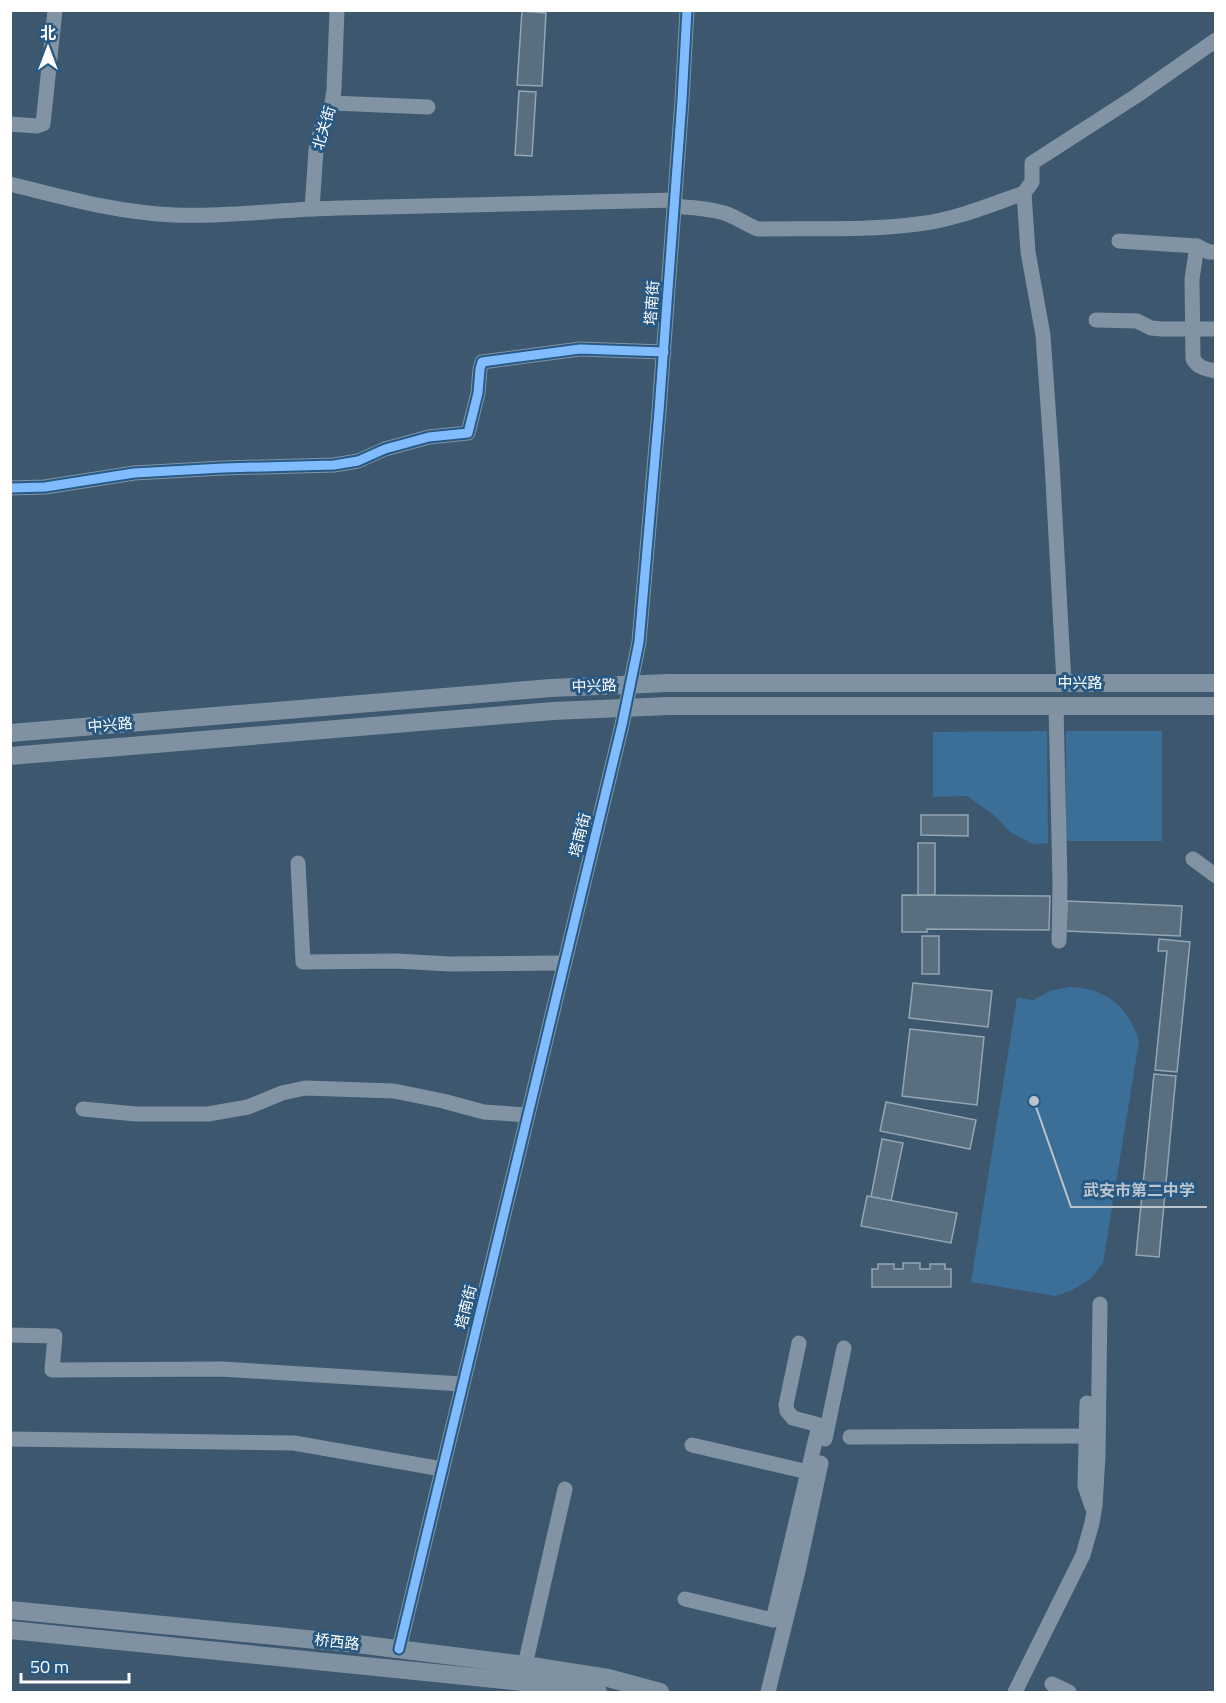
<svg xmlns="http://www.w3.org/2000/svg" width="1226" height="1703" viewBox="0 0 1226 1703" font-family="'Titillium Web','Noto Sans SC',sans-serif">
	<style>
		.green { fill: #3c6f98 }
		.building { fill: #596f80; stroke: #95a5b2; stroke-width: 1.5 }
		.lines { fill: none; stroke-linecap: round; stroke-linejoin: round }
		.minor { stroke: #8293a4; stroke-width: 15 }
		.major { stroke: #8092a1; stroke-width: 18 }
		.cycleway-casing { stroke: #285982; stroke-width: 13 }
		.cycleway { stroke: #80bcff; stroke-width: 9 }
		.labels { text-anchor: middle; stroke-width: 6; stroke-linejoin: round; paint-order: stroke }
		.street-label { font-size: 15px; fill: #fff; stroke: #285982 }
		.leader { fill: none; stroke: #bbc4cc; stroke-width: 2 }
		.callout-dot { fill: #bbc4cc; stroke: #285982; stroke-width: 2 }
		.callout-label { font-size: 16px; text-anchor: middle; font-weight: bold; fill: #bbc4cc; stroke: #285982; stroke-width: 6; stroke-linejoin: round; paint-order: stroke }
	</style>
	<rect width="100%" height="100%" fill="#3c576e"/>
	<g class="green">
		<path d="M 1047,731 L 1048,843 L 1033,844 L 1010,832 L 995,816 L 967,796 L 933,797 L 933,732 Z"/>
		<rect x="1066" y="731" width="96" height="110"/>
		<path d="M 1069,987 C 1106,988 1128,1006 1139,1041 L 1103,1263 L 1093,1276 L 1086,1282 L 1072,1290 L 1056,1296 L 971,1282 L 1017,998 L 1033,1000 L 1050,991 Z"/>
	</g>
	<g class="building">
		<path d="M 522,11 L 546,13 L 542,86 L 517,85 Z"/>
		<path d="M 519,91 L 536,92 L 532,156 L 515,155 Z"/>
		<path d="M 921,815 L 968,815 L 968,836 L 921,835 Z"/>
		<rect x="918" y="843" width="17" height="52"/>
		<path d="M 902,895 L 1050,896 L 1049,930 L 927,929 L 927,932 L 902,932 Z"/>
		<path d="M 1067,901 L 1182,906 L 1180,936 L 1066,931 Z"/>
		<rect x="922" y="936" width="17" height="38"/>
		<path d="M 1159,939 L 1190,942 L 1177,1072 L 1155,1070 L 1167,951 L 1158,951 Z"/>
		<path d="M 913,983 L 992,991 L 988,1027 L 909,1018 Z"/>
		<path d="M 910,1029 L 984,1037 L 977,1105 L 902,1096 Z"/>
		<path d="M 1154,1074 L 1176,1076 L 1159,1257 L 1136,1255 Z"/>
		<path d="M 886,1102 L 976,1120 L 970,1149 L 880,1131 Z"/>
		<path d="M 882,1139 L 903,1143 L 891,1201 L 871,1197 Z"/>
		<path d="M 867,1196 L 957,1213 L 951,1243 L 861,1226 Z"/>
		<path d="M 903,1263 L 920,1263 L 920,1269 L 930,1269 L 930,1264 L 945,1264 L 945,1269 L 951,1269 L 951,1287 L 872,1287 L 872,1269 L 878,1269 L 878,1264 L 894,1264 L 894,1269 L 903,1269 Z"/>
	</g>
	<g class="lines">
		<g class="minor">
			<path d="M 332,103 L 428,107"/>
			<path d="M 10,124 L 37,126 L 43,124 L 55,10"/>
			<path d="M 10,184 C 65,198 119,213 175,215 C 230,217 284,209 339,208 C 451,206 563,203 675,200"/>
			<path d="M 1024,193 L 1028,252 L 1043,335 L 1052,463 L 1064,683"/>
			<path d="M 674,206 C 692,208 711,208 727,214 C 738,218 747,225 758,229 C 811,228 866,231 918,224 C 954,220 990,205 1024,193 L 1032,182 L 1032,163 L 1136,96 L 1216,40"/>
			<path d="M 312,209 L 316,150 L 321,129 L 332,103 L 334,90 L 337,10"/>
			<path d="M 1119,241 L 1197,246 L 1209,252 L 1216,252"/>
			<path d="M 1197,246 L 1192,279 L 1193,359 C 1198,368 1206,369 1216,371"/>
			<path d="M 1096,320 L 1137,321 L 1151,328 L 1162,329 L 1216,329"/>
			<path d="M 10,488 L 45,487 L 134,473 L 223,468 L 334,465 L 358,461 L 385,449 L 429,437 L 468,433 L 478,393 L 480,369 L 482,362 L 580,349 L 664,352"/>
			<path d="M 1056,706 L 1060,882 L 1059,941"/>
			<path d="M 1193,859 L 1216,876"/>
			<path d="M 298,863 L 303,962 L 397,961 L 449,964 L 564,963"/>
			<path d="M 83,1109 L 136,1114 L 208,1114 L 248,1107 L 282,1093 L 305,1088 L 394,1091 L 443,1101 L 484,1112 L 527,1115"/>
			<path d="M 10,1335 L 55,1336 L 52,1370 L 222,1369 L 462,1384"/>
			<path d="M 1087,1403 L 1085,1486 L 1092,1507"/>
			<path d="M 850,1437 L 1086,1436"/>
			<path d="M 10,1439 L 294,1443 L 442,1469"/>
			<path d="M 825,1439 L 844,1348"/>
			<path d="M 692,1445 L 808,1472"/>
			<path d="M 685,1599 L 773,1620 L 819,1425 L 793,1418 L 787,1411 L 786,1405 L 799,1343"/>
			<path d="M 399,1649 L 622,725 L 639,642 L 659,411 L 682,100 L 687,10"/>
			<path d="M 525,1665 L 565,1489"/>
			<path d="M 1052,1684 L 1069,1692"/>
			<path d="M 768,1692 L 798,1571 L 821,1463"/>
			<path d="M 1015,1692 L 1083,1555 L 1092,1523 L 1095,1506 L 1098,1456 L 1100,1304"/>
		</g>
		<g class="major">
			<path d="M 10,733 L 551,688 L 669,683 L 1216,683"/>
			<path d="M 10,756 L 553,711 L 669,706 L 1216,706"/>
			<path d="M 10,1610 L 357,1644 L 525,1665 L 608,1678 L 660,1692"/>
			<path d="M 10,1630 L 504,1680 L 559,1686 L 598,1692"/>
		</g>
		<g class="cycleway-casing">
			<g id="cycleway">
				<path d="M 10,488 L 45,487 L 134,473 L 223,468 L 334,465 L 358,461 L 385,449 L 429,437 L 468,433 L 478,393 L 480,369 L 482,362 L 580,349 L 664,352"/>
				<path d="M 399,1649 L 622,725 L 639,642 L 659,411 L 682,100 L 687,10"/>
			</g>
		</g>
		<use href="#cycleway" class="cycleway"/>
	</g>
	<g class="labels">
		<g class="street-label">
			<text transform="translate(324 128) rotate(-73)" y="5">北关街</text>
			<text transform="translate(652 303) rotate(-86)" y="5">塔南街</text>
			<text x="1080" y="688">中兴路</text>
			<text transform="translate(594 686) rotate(-2)" y="5">中兴路</text>
			<text transform="translate(110 725) rotate(-5)" y="5">中兴路</text>
			<text transform="translate(580 835) rotate(-76)" y="5">塔南街</text>
			<text transform="translate(466 1307) rotate(-76)" y="5">塔南街</text>
			<text transform="translate(337 1642) rotate(6)" y="5">桥西路</text>
		</g>
	</g>
	<path class="leader" d="M1034 1101L1071 1207H1207"/>
	<circle class="callout-dot" cx="1034" cy="1101" r="6"/>
	<g class="callout-label">
		<text x="1139" y="1196">武安市第二中学</text>
	</g>
	<rect width="1226" height="1703" fill="none" stroke="#ffffff" stroke-width="24"/>
	<g transform="translate(48 48)" stroke="#285982" stroke-width="4.5" paint-order="stroke">
	<path d="M0-4.5L10 22L0 15L-10 22Z" fill="#ffffff"/>
	<text y="-9" font-size="16" font-weight="bold" text-anchor="middle" fill="#ffffff">北</text>
	</g>
	<path d="M21 1673v9h108v-9" fill="none" stroke="#ffffff" stroke-width="3"/>
	<text x="30" y="1673" font-size="18" fill="#ffffff" stroke="#285982" stroke-width="4.5" paint-order="stroke">50 m</text>
</svg>
